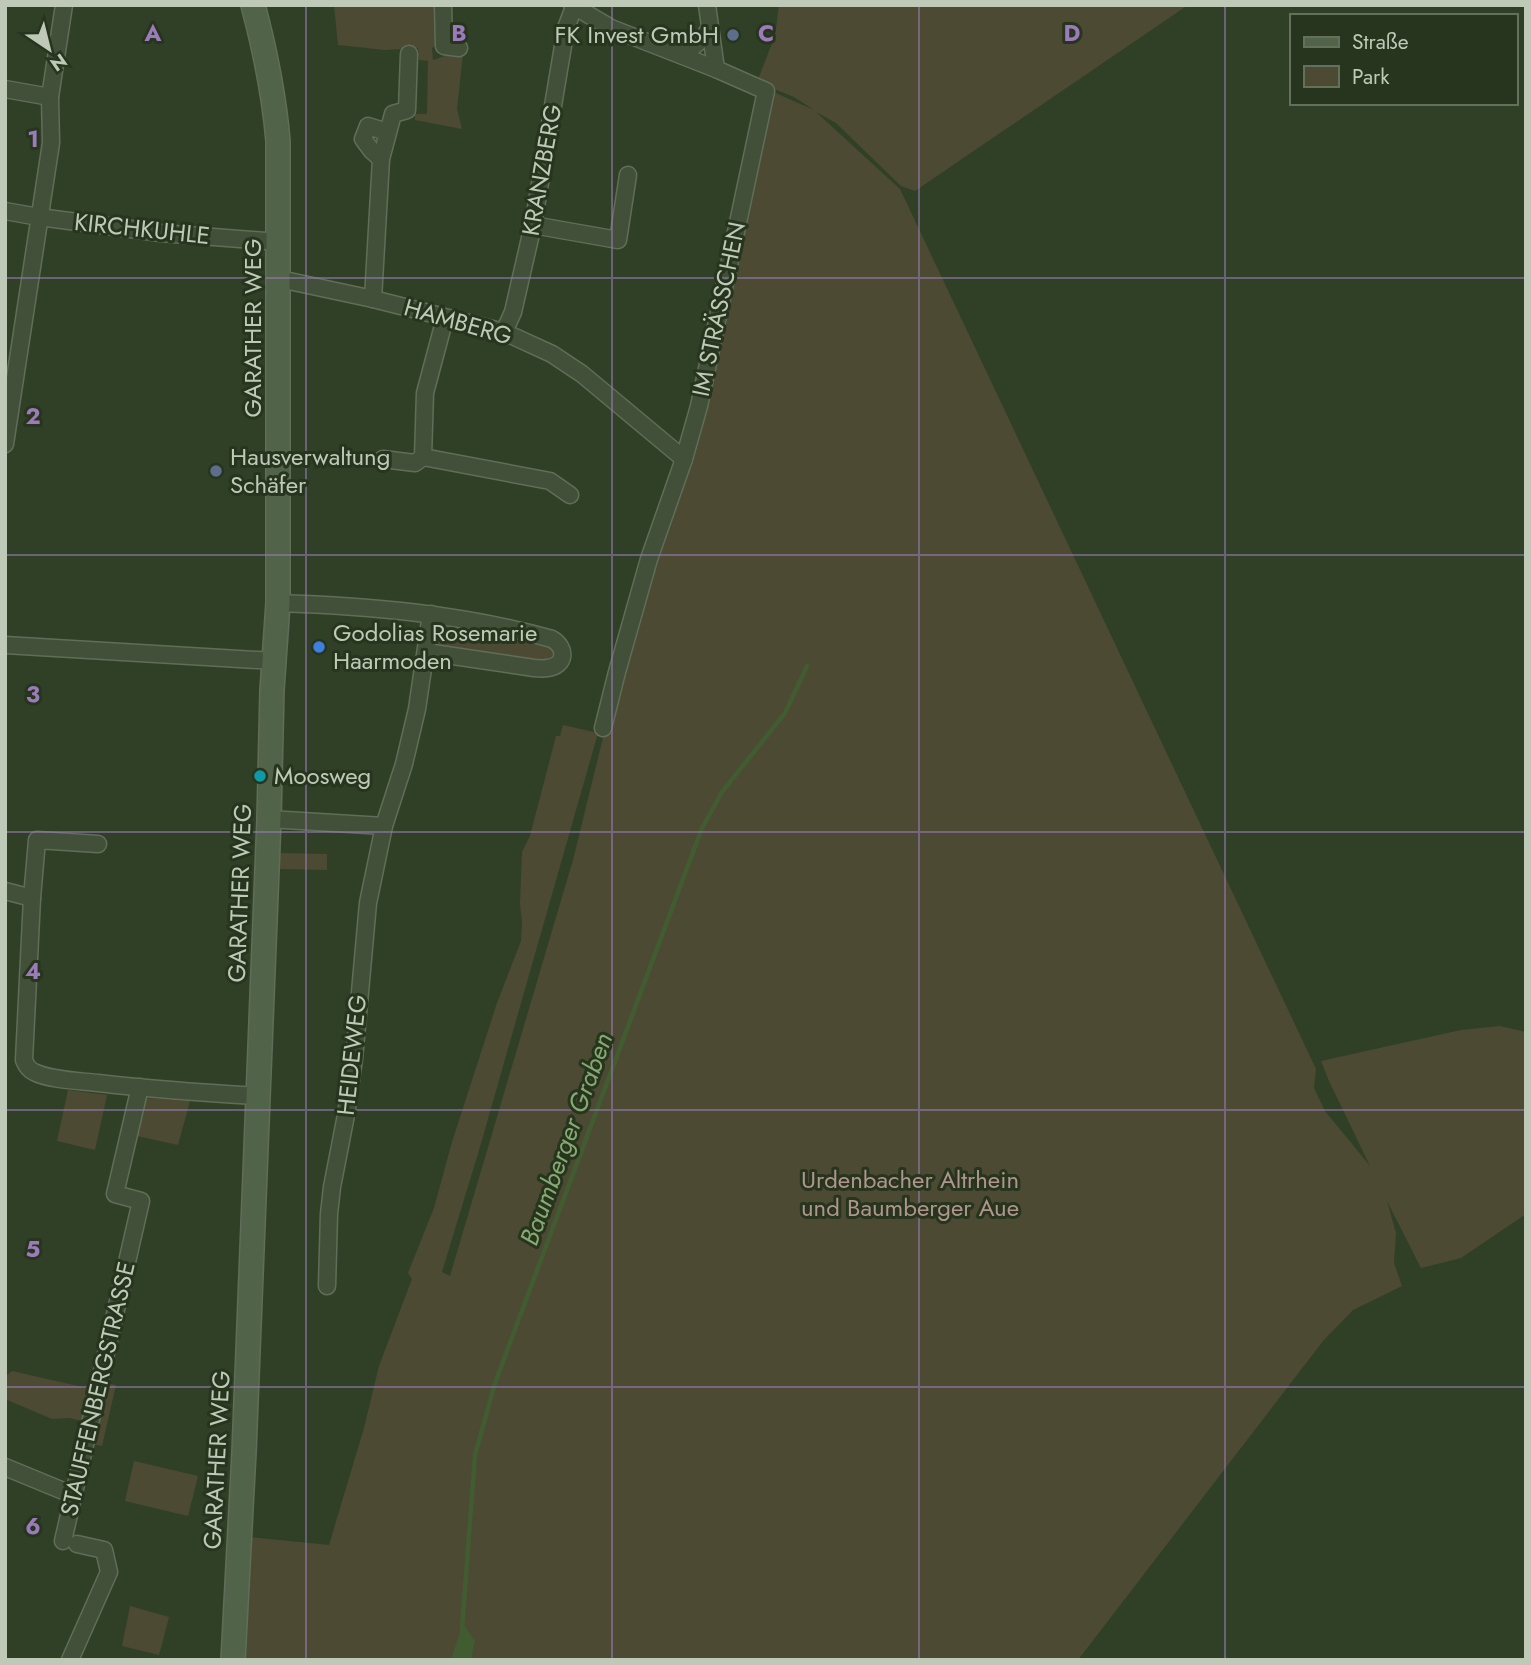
<svg xmlns="http://www.w3.org/2000/svg" width="1531" height="1665" viewBox="0 0 1531 1665" font-family="Jost,sans-serif">
	<style>
		.green { fill: #4c4a33 }
		.water { fill: #425c32 }
		.lines { fill: none; stroke-linecap: round; stroke-linejoin: round }
		.stream { stroke: #425c32; stroke-width: 4.5 }
		.street-casing { stroke: #606d58; stroke-width: 19 }
		.secondary-casing { stroke: #606d58; stroke-width: 26 }
		.street { stroke: #42503a; stroke-width: 16 }
		.secondary { stroke: #516349; stroke-width: 23 }
		.grid { fill: none; stroke: #9c7bbb; stroke-width: 2; stroke-opacity: 0.55 }
		.service-dot { fill: #5c6f8a; stroke: #27351f; stroke-width: 2.5 }
		.shop-dot { fill: #3f7fe0; stroke: #27351f; stroke-width: 2.5 }
		.culture-dot { fill: #0f9aa8; stroke: #27351f; stroke-width: 2.5 }
		.labels { text-anchor: middle; stroke-width: 6; stroke-linejoin: round; paint-order: stroke }
		.poi-label { font-size: 24px; fill: #becab7; stroke: #27351f; text-anchor: start }
		.street-label { font-size: 24px; fill: #becab7; stroke: #27351f }
		.park-label { font-size: 24px; fill: #af958c; stroke: #27351f }
		.water-label { font-size: 26px; font-style: italic; fill: #86a871; stroke: #27351f }
		.grid-label { font-size: 23px; text-anchor: middle; font-weight: bold; fill: #9c7bbb; stroke: #27351f; stroke-width: 6; stroke-linejoin: round; paint-order: stroke }
	</style>
	<rect width="100%" height="100%" fill="#304026"/>
	<g class="green">
		<path d="M 334,5 L 437,5 L 437,45 L 432,48 L 433,60 L 451,54 L 463,54 L 457,109 L 462,129 L 415,120 L 415,114 L 427,114 L 428,61 L 419,60 L 418,48 L 385,50 L 338,45 Z"/>
		<path d="M 779,5 L 1188,5 L 915,191 L 901,186 L 836,123 L 816,112 L 900,189 L 1316,1069 L 1314,1088 L 1325,1111 L 1370,1166 L 1329,1081 L 1321,1061 L 1461,1030 L 1500,1026 L 1526,1032 L 1526,1214 L 1461,1258 L 1421,1268 L 1387,1201 L 1396,1233 L 1394,1263 L 1402,1286 L 1353,1310 L 1323,1341 L 1078,1660 L 243,1660 L 248,1537 L 329,1545 L 364,1428 L 379,1366 L 412,1279 L 408,1273 L 434,1208 L 452,1142 L 497,1003 L 521,941 L 522,922 L 520,904 L 522,852 L 530,836 L 556,736 L 560,736 L 563,725 L 598,733 L 480,1147 L 442,1272 L 450,1276 L 573,860 L 623,656 L 679,471 L 771,91 L 814,110 L 794,97 L 757,82 L 775,36 Z"/>
		<path d="M 442,622 L 549,643 L 554,651 C 553,660 549,660 541,660 L 445,647 L 438,644 L 434,634 L 437,628 Z"/>
		<path d="M 280,853 L 327,854 L 327,870 L 279,869 Z"/>
		<path d="M 68,1090 L 107,1095 L 95,1150 L 57,1141 Z"/>
		<path d="M 145,1098 L 190,1101 L 178,1145 L 137,1136 Z"/>
		<path d="M 12,1371 L 91,1389 L 83,1421 L 69,1418 L 52,1419 L 5,1399 L 5,1377 Z"/>
		<path d="M 106,1383 L 116,1385 L 102,1446 L 92,1444 Z"/>
		<path d="M 134,1461 L 198,1476 L 188,1516 L 125,1501 Z"/>
		<path d="M 130,1606 L 169,1617 L 159,1655 L 122,1646 Z"/>
	</g>
	<path class="water" d="M 463,1624 L 475,1641 L 471,1660 L 451,1660 Z"/>
	<g class="lines">
		<path class="stream" d="M 462,1629 L 475,1455 L 495,1383 L 702,828 L 722,792 L 785,713 L 807,666"/>
		<g class="street-casing">
			<g id="street">
				<path d="M 443,5 L 444,46 L 459,48"/>
				<path d="M 572,5 L 611,28 L 716,69 L 766,91 L 699,406 L 684,459 L 649,559 L 617,672 L 603,728"/>
				<path d="M 707,5 L 716,69"/>
				<path d="M 679,54 C 693,49 702,41 710,28"/>
				<path d="M 5,89 L 50,97"/>
				<path d="M 381,159 L 372,151 L 363,139 L 368,126 L 387,132"/>
				<path d="M 5,211 L 39,217 L 161,233 L 279,242"/>
				<path d="M 533,225 L 618,240 L 628,175"/>
				<path d="M 279,281 L 289,281 L 373,299 L 504,332 L 552,354 L 582,374 L 684,459"/>
				<path d="M 373,299 L 381,159 L 393,114 L 407,110 L 409,54"/>
				<path d="M 445,318 L 425,393 L 423,457 L 550,481 L 570,495"/>
				<path d="M 504,332 L 513,312 L 533,225 L 566,28 L 574,7"/>
				<path d="M 5,444 L 51,143 L 50,97 L 64,5"/>
				<path d="M 383,459 L 415,463 L 423,457"/>
				<path d="M 278,603 C 370,606 463,614 552,639 C 567,648 566,666 547,668 C 543,669 539,668 534,668 L 426,652"/>
				<path d="M 5,645 L 274,661"/>
				<path d="M 269,819 L 384,826"/>
				<path d="M 98,844 L 37,840 L 32,898 L 24,1060 C 26,1065 29,1070 34,1072 C 49,1080 80,1081 98,1083 C 151,1089 205,1093 258,1096"/>
				<path d="M 5,891 L 32,898"/>
				<path d="M 327,1286 L 329,1214 L 332,1187 L 346,1115 L 354,1059 L 368,903 L 384,826 L 404,764 L 417,709 L 431,614"/>
				<path d="M 5,1467 L 73,1495"/>
				<path d="M 63,1541 L 141,1201 L 115,1194 L 140,1087"/>
				<path d="M 70,1660 L 109,1572 L 104,1550 L 77,1544"/>
			</g>
		</g>
		<g class="secondary-casing">
			<path id="secondary" d="M 233,1660 L 244,1452 L 269,819 L 272,690 L 278,603 L 278,141 C 274,94 265,50 253,5"/>
		</g>
		<use href="#street" class="street"/>
		<use href="#secondary" class="secondary"/>
	</g>
	<path class="grid" d="M 306,5 L 306,1660M 612,5 L 612,1660M 919,5 L 919,1660M 1225,5 L 1225,1660M 5,278 L 1526,278M 5,555 L 1526,555M 5,832 L 1526,832M 5,1110 L 1526,1110M 5,1387 L 1526,1387"/>
	<g class="service-dot">
		<circle cx="733" cy="35" r="7"/>
		<circle cx="216" cy="471" r="7"/>
	</g>
	<circle class="shop-dot" cx="319" cy="647" r="7"/>
	<circle class="culture-dot" cx="260" cy="776" r="7"/>
	<g class="labels">
		<g class="poi-label">
			<text x="719" y="43" text-anchor="end">FK Invest GmbH</text>
			<text x="230" y="465">Hausverwaltung<tspan x="230" dy="28">Schäfer</tspan></text>
			<text x="333" y="641">Godolias Rosemarie<tspan x="333" dy="28">Haarmoden</tspan></text>
			<text x="274" y="784">Moosweg</text>
		</g>
		<g class="street-label">
			<text transform="translate(542 170) rotate(-80)" y="8">KRANZBERG</text>
			<text transform="translate(142 229) rotate(6)" y="8">KIRCHKUHLE</text>
			<text transform="translate(719 309) rotate(-78)" y="8">IM STRÄSSCHEN</text>
			<text transform="translate(458 322) rotate(16)" y="8">HAMBERG</text>
			<text transform="translate(253 328) rotate(-90)" y="8">GARATHER WEG</text>
			<text transform="translate(240 893) rotate(-88)" y="8">GARATHER WEG</text>
			<text transform="translate(352 1055) rotate(-84)" y="8">HEIDEWEG</text>
			<text transform="translate(98 1389) rotate(-77)" y="8">STAUFFENBERGSTRASSE</text>
			<text transform="translate(217 1460) rotate(-87)" y="8">GARATHER WEG</text>
		</g>
		<g class="park-label">
			<text x="910" y="1188">Urdenbacher Altrhein<tspan x="910" dy="28">und Baumberger Aue</tspan></text>
		</g>
		<g class="water-label">
			<text transform="translate(566 1139) rotate(-70)" y="9">Baumberger Graben</text>
		</g>
	</g>
	<g class="grid-label">
		<text x="153" y="41">A</text>
		<text x="459" y="41">B</text>
		<text x="766" y="41">C</text>
		<text x="1072" y="41">D</text>
		<text x="33" y="147">1</text>
		<text x="33" y="424">2</text>
		<text x="33" y="702">3</text>
		<text x="33" y="979">4</text>
		<text x="33" y="1257">5</text>
		<text x="33" y="1534">6</text>
	</g>
	<rect width="1531" height="1665" fill="none" stroke="#becab7" stroke-width="14"/>
	<rect x="1290" y="14" width="228" height="91" fill="#27351f" stroke="#63715c" stroke-width="2"/>
	<rect x="1304" y="37" width="35" height="10" fill="#516349" stroke="#63715c" stroke-width="2"/>
	<text x="1352" y="49" font-size="21" fill="#becab7">Straße</text>
	<rect x="1304" y="66" width="35" height="21" fill="#4c4a33" stroke="#63715c" stroke-width="2"/>
	<text x="1352" y="84" font-size="21" fill="#becab7">Park</text>
	<g transform="translate(49 49) rotate(145)" stroke="#27351f" stroke-width="5" paint-order="stroke">
	<path d="M0-5L12 26L0 18L-12 26Z" fill="#becab7"/>
	<text y="-10" font-size="19" font-weight="bold" text-anchor="middle" fill="#becab7">N</text>
	</g>
</svg>
